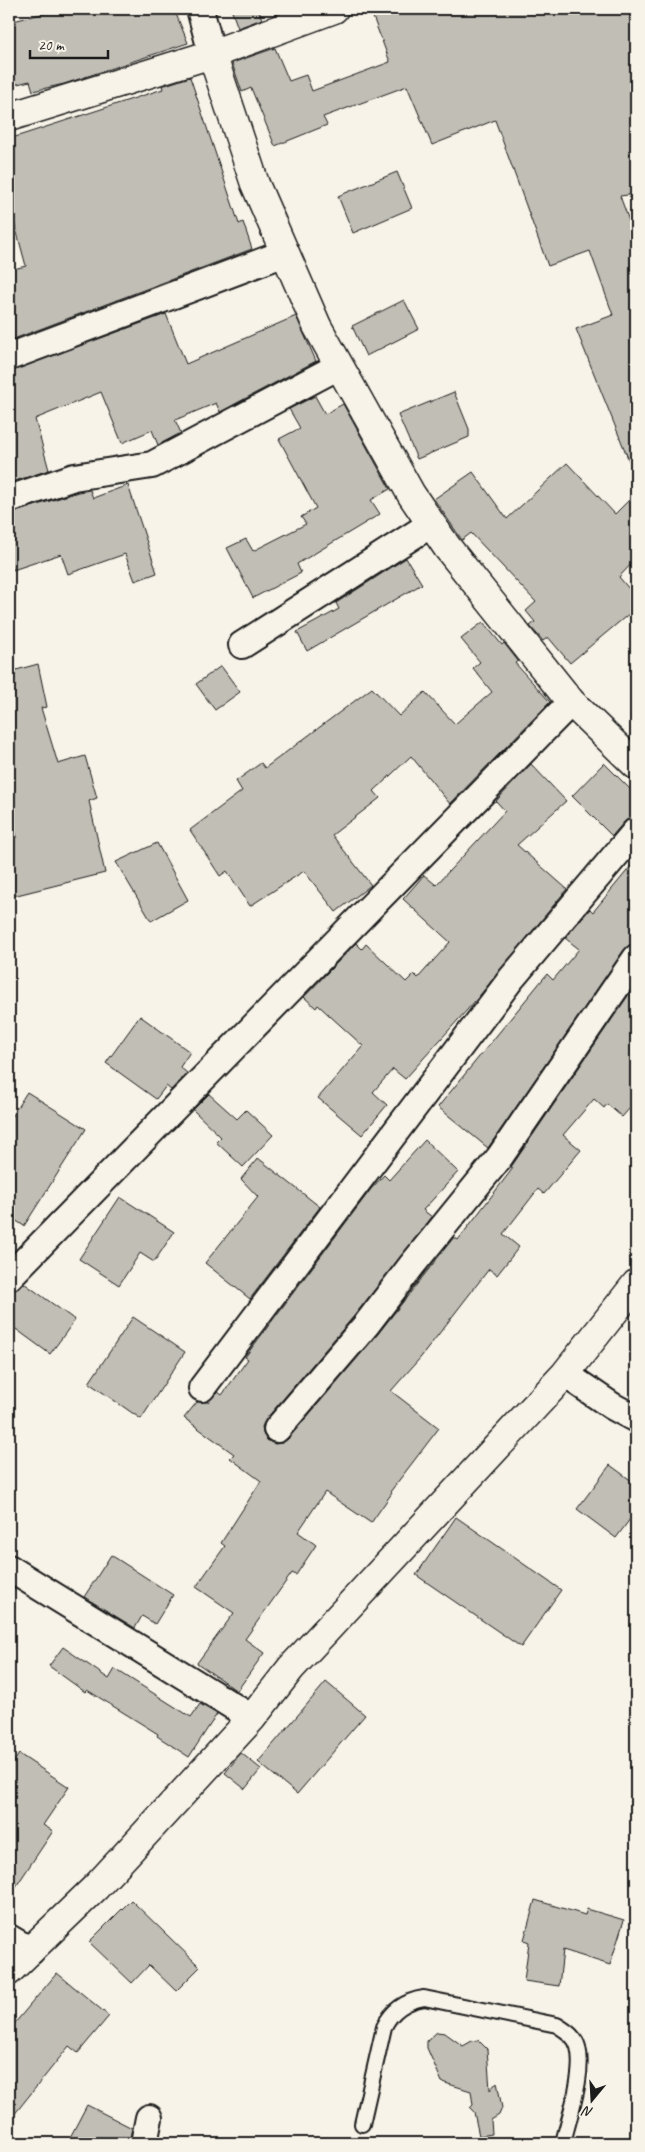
<svg xmlns="http://www.w3.org/2000/svg" width="645" height="2152" viewBox="0 0 645 2152" font-family="Caveat,sans-serif">
	<style>
		.building { fill: #c0beb5; stroke: #1c1c1c }
		.lines { fill: none; stroke-linecap: round; stroke-linejoin: round }
		.lane-casing { stroke: #1c1c1c; stroke-width: 18 }
		.street-casing { stroke: #1c1c1c; stroke-width: 30 }
		.secondary-casing { stroke: #1c1c1c; stroke-width: 31 }
		.lane { stroke: #f7f3e8; stroke-width: 14 }
		.street { stroke: #f7f3e8; stroke-width: 26 }
		.secondary { stroke: #f7f3e8; stroke-width: 28 }
	</style>
	<rect width="100%" height="100%" fill="#f7f3e8"/>
	<filter id="ink" filterUnits="userSpaceOnUse"><feTurbulence type="fractalNoise" baseFrequency=".02" numOctaves="2"/><feDisplacementMap in="SourceGraphic" scale="10" xChannelSelector="R" yChannelSelector="G"/><feConvolveMatrix kernelMatrix="1 2 1 2 8 2 1 2 1" color-interpolation-filters="sRGB"/></filter>
	<g filter="url(#ink)">
		<g class="building">
			<path d="M 62,9 L 174,9 L 188,43 L 64,84 L 33,91 L 30,81 L 9,86 L 9,22 Z"/>
			<path d="M 231,9 L 258,9 L 262,19 L 238,28 Z"/>
			<path d="M 370,9 L 635,9 L 636,194 L 620,196 L 636,240 L 636,478 L 576,329 L 613,315 L 590,251 L 548,266 L 495,120 L 432,145 L 407,86 L 323,117 L 327,125 L 275,146 L 251,88 L 242,92 L 232,63 L 275,48 L 289,81 L 306,75 L 312,91 L 390,62 Z"/>
			<path d="M 190,77 L 239,224 L 243,222 L 252,249 L 11,340 L 9,331 L 9,270 L 26,266 L 9,203 L 9,139 L 163,89 L 162,86 Z"/>
			<path d="M 397,172 L 412,208 L 353,233 L 338,196 Z"/>
			<path d="M 404,300 L 419,329 L 366,356 L 352,326 Z"/>
			<path d="M 166,314 L 186,364 L 296,316 L 316,361 L 220,412 L 216,403 L 175,420 L 181,433 L 158,445 L 152,430 L 122,443 L 101,392 L 35,419 L 49,470 L 9,483 L 9,372 Z"/>
			<path d="M 454,392 L 469,429 L 469,437 L 417,459 L 398,415 Z"/>
			<path d="M 315,396 L 325,414 L 343,404 L 390,489 L 371,500 L 380,514 L 297,564 L 301,573 L 253,598 L 227,548 L 246,539 L 253,551 L 306,524 L 301,517 L 316,508 L 279,439 L 300,428 L 289,409 Z"/>
			<path d="M 567,463 L 615,514 L 636,493 L 636,559 L 619,577 L 636,597 L 636,608 L 570,663 L 548,637 L 543,641 L 530,626 L 535,622 L 526,611 L 536,602 L 471,533 L 462,540 L 434,499 L 473,472 L 507,519 Z"/>
			<path d="M 128,485 L 157,573 L 135,581 L 125,554 L 68,574 L 61,554 L 13,570 L 9,559 L 9,514 L 78,492 L 90,490 L 93,498 Z"/>
			<path d="M 406,558 L 422,584 L 307,651 L 297,632 L 339,609 L 336,603 Z"/>
			<path d="M 483,622 L 502,645 L 504,643 L 518,661 L 515,663 L 550,702 L 450,804 L 411,756 L 374,791 L 380,798 L 332,835 L 371,885 L 336,912 L 304,871 L 250,906 L 227,871 L 220,876 L 190,830 L 242,791 L 236,781 L 261,763 L 265,768 L 372,688 L 399,716 L 425,692 L 455,724 L 492,692 L 473,668 L 480,662 L 461,639 Z"/>
			<path d="M 38,664 L 47,707 L 41,708 L 58,764 L 85,756 L 97,798 L 89,801 L 105,873 L 9,897 L 9,838 L 17,837 L 9,810 L 9,672 Z"/>
			<path d="M 221,666 L 240,692 L 215,710 L 196,684 Z"/>
			<path d="M 604,763 L 636,795 L 636,816 L 625,821 L 612,836 L 572,796 Z"/>
			<path d="M 531,764 L 566,801 L 517,845 L 567,889 L 476,1000 L 405,1079 L 393,1069 L 373,1092 L 387,1105 L 362,1135 L 318,1098 L 363,1046 L 318,1005 L 316,1008 L 304,997 L 356,943 L 362,949 L 366,944 L 406,982 L 414,974 L 418,978 L 450,942 L 403,899 L 424,875 L 436,885 L 505,811 L 496,801 Z"/>
			<path d="M 157,843 L 188,900 L 151,921 L 116,862 Z"/>
			<path d="M 636,860 L 636,943 L 629,945 L 624,950 L 488,1148 L 438,1107 L 547,974 L 553,980 L 579,949 L 565,938 L 590,909 L 593,912 Z"/>
			<path d="M 636,984 L 636,1101 L 622,1117 L 607,1104 L 604,1108 L 594,1099 L 563,1135 L 581,1150 L 544,1194 L 538,1189 L 503,1234 L 519,1247 L 497,1275 L 489,1269 L 421,1357 L 391,1391 L 439,1428 L 390,1492 L 392,1493 L 371,1523 L 325,1492 L 298,1532 L 316,1545 L 296,1575 L 292,1573 L 245,1639 L 264,1653 L 237,1691 L 197,1663 L 234,1613 L 196,1587 L 225,1546 L 221,1543 L 261,1481 L 230,1458 L 234,1454 L 184,1418 L 197,1402 L 208,1402 L 218,1392 L 222,1395 L 248,1359 L 245,1357 L 371,1189 L 384,1175 L 389,1180 L 425,1140 L 458,1172 L 423,1210 L 432,1217 L 354,1316 L 266,1419 L 262,1427 L 263,1434 L 267,1440 L 275,1444 L 282,1443 L 288,1439 L 377,1335 L 454,1237 L 458,1240 L 513,1168 L 511,1167 Z"/>
			<path d="M 140,1016 L 190,1052 L 180,1067 L 187,1073 L 171,1090 L 166,1086 L 156,1099 L 106,1063 Z"/>
			<path d="M 27,1092 L 86,1129 L 24,1226 L 9,1216 L 9,1120 Z"/>
			<path d="M 209,1094 L 237,1119 L 246,1110 L 273,1135 L 243,1167 L 216,1142 L 221,1137 L 193,1110 Z"/>
			<path d="M 258,1158 L 320,1207 L 250,1299 L 205,1263 L 258,1197 L 241,1179 Z"/>
			<path d="M 120,1197 L 174,1232 L 154,1262 L 140,1253 L 119,1285 L 79,1259 Z"/>
			<path d="M 24,1283 L 75,1320 L 50,1354 L 9,1324 L 9,1292 L 14,1291 Z"/>
			<path d="M 133,1317 L 185,1352 L 141,1419 L 89,1383 Z"/>
			<path d="M 610,1465 L 636,1484 L 636,1511 L 616,1538 L 577,1509 Z"/>
			<path d="M 456,1517 L 561,1590 L 521,1647 L 416,1575 Z"/>
			<path d="M 111,1555 L 173,1595 L 155,1624 L 142,1616 L 135,1628 L 84,1597 Z"/>
			<path d="M 63,1647 L 109,1679 L 115,1669 L 191,1717 L 200,1704 L 217,1714 L 189,1757 L 157,1736 L 158,1734 L 87,1690 L 85,1692 L 49,1666 Z"/>
			<path d="M 326,1682 L 365,1715 L 297,1794 L 258,1762 Z"/>
			<path d="M 241,1753 L 261,1769 L 245,1789 L 225,1773 Z"/>
			<path d="M 19,1754 L 69,1787 L 43,1825 L 53,1831 L 9,1897 L 9,1769 Z"/>
			<path d="M 131,1900 L 200,1967 L 176,1991 L 149,1965 L 132,1983 L 89,1942 Z"/>
			<path d="M 535,1900 L 585,1915 L 587,1909 L 624,1920 L 610,1965 L 563,1950 L 559,1986 L 524,1981 L 529,1942 L 524,1940 Z"/>
			<path d="M 57,1973 L 109,2016 L 78,2053 L 69,2046 L 9,2121 L 9,2030 Z"/>
			<path d="M 437,2032 L 445,2033 L 463,2046 L 472,2041 L 478,2040 L 487,2049 L 490,2090 L 497,2082 L 502,2108 L 499,2115 L 491,2120 L 492,2134 L 479,2136 L 474,2112 L 470,2108 L 473,2105 L 471,2091 L 442,2082 L 427,2048 L 427,2041 Z"/>
			<path d="M 87,2105 L 132,2128 L 129,2143 L 67,2143 Z"/>
		</g>
		<g class="lines">
			<g class="lane-casing">
				<path id="lane" d="M 362,2124 L 384,2027 C 392,2010 405,2001 424,1998 L 557,2025 C 566,2031 575,2036 578,2047 C 585,2073 569,2117 563,2143"/>
			</g>
			<g class="street-casing">
				<g id="street">
					<path d="M 200,9 L 212,54"/>
					<path d="M 9,357 L 285,253"/>
					<path d="M 9,499 L 74,477 L 152,465 L 339,366"/>
					<path d="M 242,645 L 431,524"/>
					<path d="M 9,1277 L 571,702"/>
					<path d="M 565,1374 L 612,1406 L 636,1419"/>
					<path d="M 202,1388 L 511,979 L 636,831"/>
					<path d="M 277,1429 L 366,1325 L 412,1265 L 499,1158 L 636,958"/>
					<path d="M 9,1568 L 252,1718"/>
					<path d="M 9,1938 L 31,1951"/>
					<path d="M 144,2143 L 149,2118"/>
				</g>
			</g>
			<g class="secondary-casing">
				<g id="secondary">
					<path d="M 212,54 L 255,184 L 317,326 L 411,494 L 447,547 L 571,702 L 636,765"/>
					<path d="M 9,117 L 212,54 L 334,9"/>
					<path d="M 9,1971 L 96,1887 L 252,1718 L 291,1668 L 565,1374 L 636,1284"/>
				</g>
			</g>
			<use href="#lane" class="lane"/>
			<use href="#street" class="street"/>
			<use href="#secondary" class="secondary"/>
		</g>
	</g>
	<rect width="645" height="2152" fill="none" stroke="#f7f3e8" stroke-width="30"/>
	<rect x="15" y="15" width="615" height="2122" fill="none" stroke="#1c1c1c" stroke-width="2" filter="url(#ink)"/>
	<g transform="translate(592 2100) rotate(198)" stroke="#f7f3e8" stroke-width="4" paint-order="stroke">
	<path d="M0-4L9 19L0 12L-9 19Z" fill="#1c1c1c"/>
	<text y="-8" font-size="14" font-weight="bold" text-anchor="middle" fill="#1c1c1c">N</text>
	</g>
	<path d="M30 50v8h78v-8" fill="none" stroke="#1c1c1c" stroke-width="2.5"/>
	<text x="38" y="50" font-size="15" fill="#1c1c1c" stroke="#f7f3e8" stroke-width="4" paint-order="stroke">20 m</text>
</svg>
